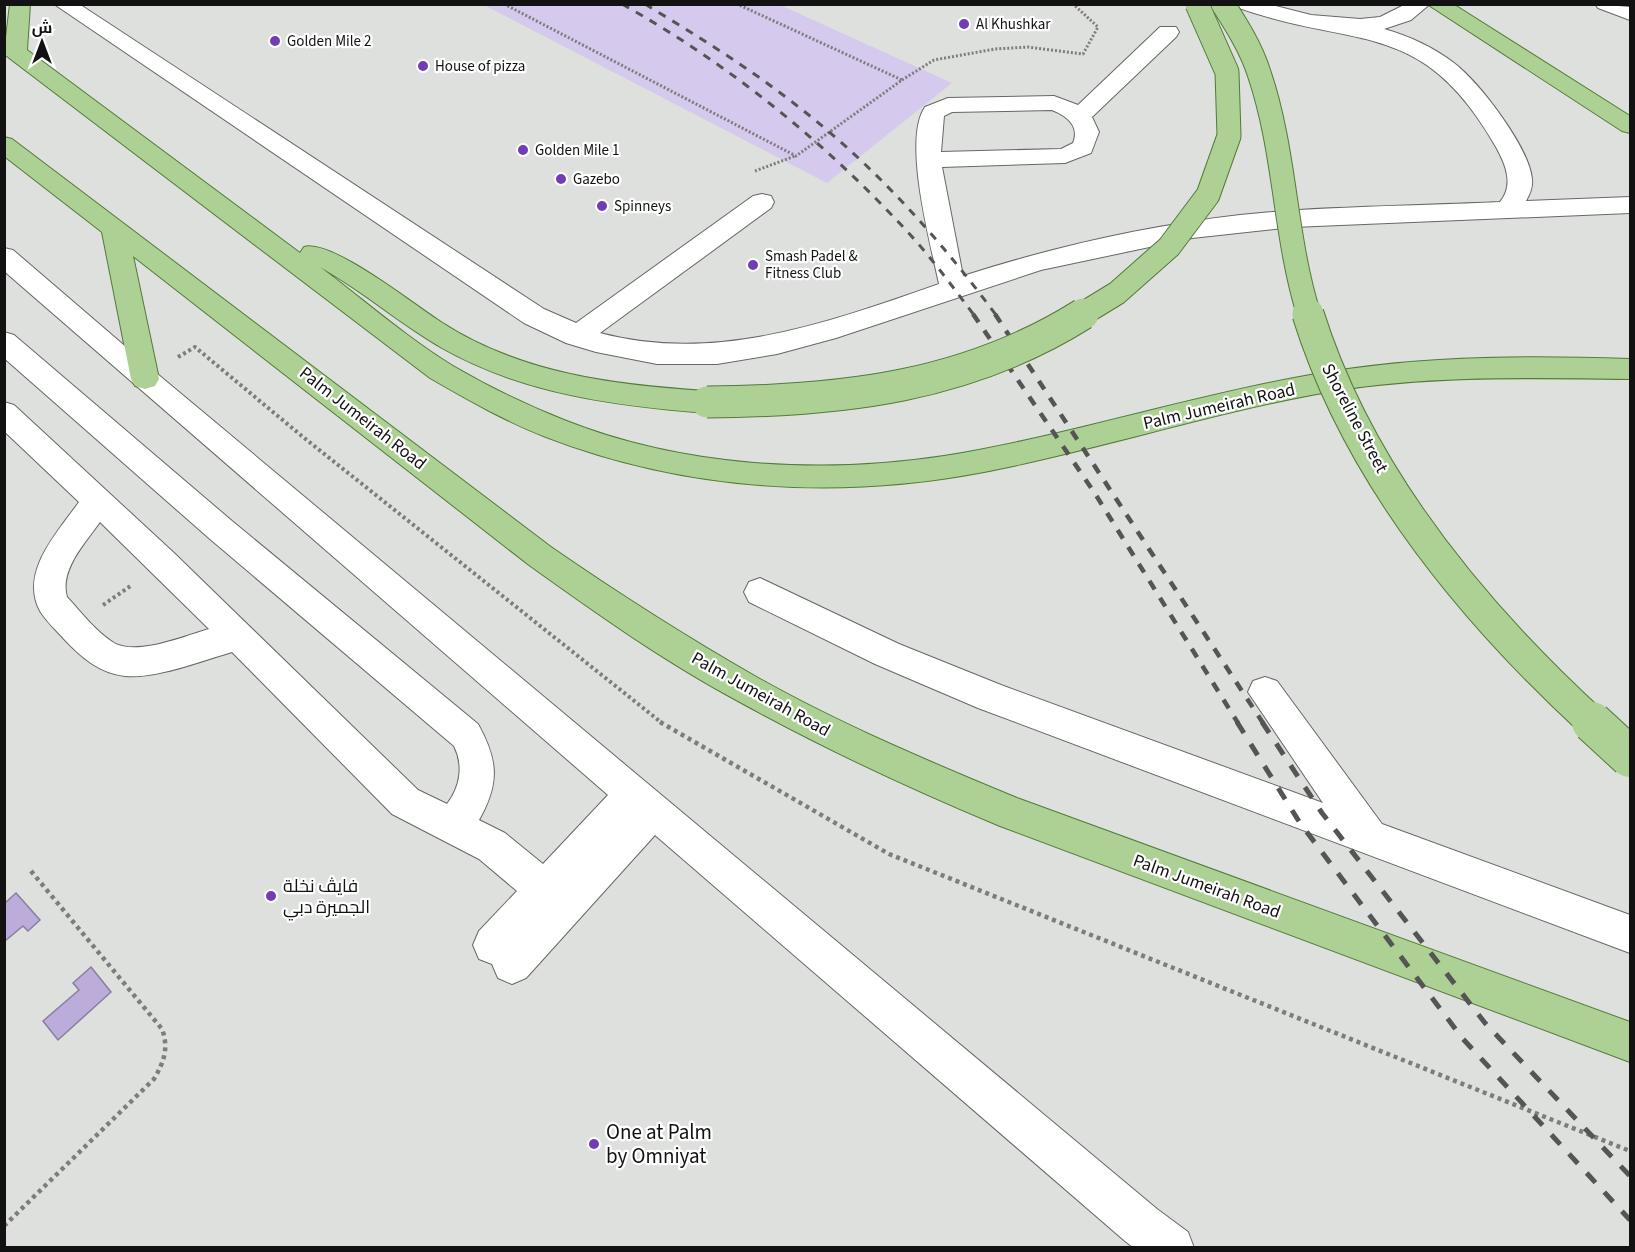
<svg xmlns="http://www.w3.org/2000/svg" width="1635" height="1252" viewBox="0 0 1635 1252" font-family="'Source Sans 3',Cairo,sans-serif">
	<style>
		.green { fill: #d5c9ee }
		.water { fill: #bcacdc; stroke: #897e9f; stroke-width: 1.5 }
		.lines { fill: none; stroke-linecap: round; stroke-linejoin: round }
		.minor-casing { stroke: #666865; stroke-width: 2 }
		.major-casing { stroke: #537a38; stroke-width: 2 }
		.path-far2 { stroke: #7d7e7c; stroke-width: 3; stroke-dasharray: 2 2; stroke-linecap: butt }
		.path-far1 { stroke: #7d7e7c; stroke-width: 4; stroke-dasharray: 3 3; stroke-linecap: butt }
		.path { stroke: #7d7e7c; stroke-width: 4.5; stroke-dasharray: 4 4; stroke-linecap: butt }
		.minor { fill: #fff; fill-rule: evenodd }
		.major { fill: #add194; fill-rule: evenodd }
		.rail-far2 { stroke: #545554; stroke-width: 3; stroke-dasharray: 8 8; stroke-linecap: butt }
		.rail-far1 { stroke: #545554; stroke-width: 4.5; stroke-dasharray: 10 10; stroke-linecap: butt }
		.rail { stroke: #545554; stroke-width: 5; stroke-dasharray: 13 13; stroke-linecap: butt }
		.major-bridge-far2-casing { stroke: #537a38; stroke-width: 25; stroke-linecap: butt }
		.major-bridge-far1-casing { stroke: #537a38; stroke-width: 33; stroke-linecap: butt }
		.major-bridge-casing { stroke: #537a38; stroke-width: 42; stroke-linecap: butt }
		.major-bridge-far2 { stroke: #add194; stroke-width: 23 }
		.major-bridge-far1 { stroke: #add194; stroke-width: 31 }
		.major-bridge { stroke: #add194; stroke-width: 40 }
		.poi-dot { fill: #713db4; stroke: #fff; stroke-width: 2 }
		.labels { text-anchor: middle; stroke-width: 4.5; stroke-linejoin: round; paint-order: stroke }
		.far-poi-label { font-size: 15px; fill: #111211; stroke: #fff; text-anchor: start }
		.street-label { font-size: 18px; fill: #111211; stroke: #fff }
		.poi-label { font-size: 18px; fill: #111211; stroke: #fff; text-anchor: start }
		.near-poi-label { font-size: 21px; fill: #111211; stroke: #fff; text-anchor: start }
	</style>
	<rect width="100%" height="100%" fill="#dee0dd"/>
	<path class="green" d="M 484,5 L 780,5 L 952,83 L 827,183 Z"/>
	<g class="water">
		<path d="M 16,893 L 40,920 L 28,931 L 23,926 L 5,941 L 5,903 Z"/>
		<path d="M 91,967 L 111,992 L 58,1040 L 43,1021 L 79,990 L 73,983 Z"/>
	</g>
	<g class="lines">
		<g class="minor-casing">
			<g id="minor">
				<path d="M 54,4 L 79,4 L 544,309 L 576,323 L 753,196 L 762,194 L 771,196 L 774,202 L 771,208 L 600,333 C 716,364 830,322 939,284 C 931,245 902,140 925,107 L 948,98 L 1054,96 L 1078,105 L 1160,27 L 1176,27 L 1179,32 L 1176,37 L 1092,117 L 1099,132 L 1091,153 L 1065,163 L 942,167 L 963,276 C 1053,247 1146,226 1240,215 C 1326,206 1414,206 1500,202 C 1514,185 1506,165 1496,147 C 1422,17 1358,50 1239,8 L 1236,4 L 1268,4 L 1311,15 L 1360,19 L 1380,17 L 1406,4 L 1430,4 L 1411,20 L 1384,29 C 1409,36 1433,47 1454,63 C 1479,82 1529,147 1532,179 C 1533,187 1530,194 1526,201 L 1630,197 L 1630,213 L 1293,227 L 1192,238 L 1041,270 L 836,338 L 777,354 L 717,364 L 657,364 L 596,352 L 566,343 L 524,323 ZM 1052,110 C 1067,116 1080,126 1073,143 L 1061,149 L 941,152 L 944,116 L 952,112 Z"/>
				<path d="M 1595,4 L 1630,7 L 1630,20 L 1598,8 Z"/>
				<path d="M 4,248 L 13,250 L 155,372 L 1157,1209 L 1188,1232 L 1194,1248 L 1134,1248 L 1125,1241 L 655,835 L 526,978 L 512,984 L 498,978 L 492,964 L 479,959 L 473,945 L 479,931 L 517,891 L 479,859 L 392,814 L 232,652 C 201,661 156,679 125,676 C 99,673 81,657 64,639 C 56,630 46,621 40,611 C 19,572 58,532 79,502 L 4,431 L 4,402 L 14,405 L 174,553 L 418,790 L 447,804 C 460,787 464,766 454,746 L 210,539 L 4,358 L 4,332 L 14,335 L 232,521 L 478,724 C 498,760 500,783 479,820 L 505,833 L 543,864 L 608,795 L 4,271 ZM 100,522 L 209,629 C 185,636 137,656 114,643 C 96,632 81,612 67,597 C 59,570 86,542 100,522 Z"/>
				<path d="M 760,578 L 899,644 L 1001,685 L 1323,803 L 1248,692 L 1253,681 L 1265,677 L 1277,681 L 1382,824 L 1630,915 L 1630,953 L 978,708 L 875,664 L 749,602 L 744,592 L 749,582 Z"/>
			</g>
		</g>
		<g class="major-casing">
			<g id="major">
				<path d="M 10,4 L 30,4 L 27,50 L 300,253 L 304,247 C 332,239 414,305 441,322 C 521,374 614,385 707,391 L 717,394 L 721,402 L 717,410 L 707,413 C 616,406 523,394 442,348 C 400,324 363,291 320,267 C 364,300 407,338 453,366 C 489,387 526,405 564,420 C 682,467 820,475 944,456 C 1062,437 1177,400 1294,378 C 1405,356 1517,355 1630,359 L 1630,379 C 1531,378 1433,375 1334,391 C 1216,411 1102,449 984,472 C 838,500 686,491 546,437 C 505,421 468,400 430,378 L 4,54 Z"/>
				<path d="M 1427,4 L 1453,4 L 1630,116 L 1630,133 L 1622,131 Z"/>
				<path d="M 4,137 L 12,139 L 551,547 C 619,594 688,638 760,679 C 842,725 930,762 1017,798 L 1630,1022 L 1630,1062 L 1000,826 C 911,789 823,748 738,701 C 665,662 596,613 529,565 L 133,256 L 159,379 L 155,386 L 145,389 L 135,386 L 131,379 L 102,232 L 4,156 Z"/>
			</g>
		</g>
		<g class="path-far2">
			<path d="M 504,4 L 796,156 L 902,80 L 737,4"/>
			<path d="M 902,80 L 934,60 L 995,49 L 1028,47 L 1083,54 L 1098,27 L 1073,4"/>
			<path d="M 755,171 L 795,156"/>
		</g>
		<g class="path-far1">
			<path d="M 178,357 L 195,347 L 303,437 L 662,723"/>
			<path d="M 103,605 L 132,585"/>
		</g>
		<g class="path">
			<path d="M 660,722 L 889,854 L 1630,1151"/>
			<path d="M 4,1226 L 154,1079 C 164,1062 169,1048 162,1029 L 31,871"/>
		</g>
		<use href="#minor" class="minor"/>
		<use href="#major" class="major"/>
		<g class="rail-far2">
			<path d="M 622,4 C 732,66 830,146 915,240 C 936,264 955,290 974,315"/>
			<path d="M 645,4 C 697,36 748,67 796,105 C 873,164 939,238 996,315"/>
		</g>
		<g class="rail-far1">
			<path d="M 973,314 L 1094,492 L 1238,723"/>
			<path d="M 995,314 L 1263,723"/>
		</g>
		<g class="rail">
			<path d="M 1237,722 L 1300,823 L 1463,1039 L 1630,1220"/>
			<path d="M 1262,722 L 1322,813 L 1485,1023 L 1630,1176"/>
		</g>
		<g class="major-bridge-far2-casing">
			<g id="major-bridge-far2">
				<path d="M 1223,4 C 1237,26 1251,48 1259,73 C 1286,152 1284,236 1309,315"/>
				<path d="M 1081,315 L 1117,293 L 1169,247 L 1208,195 L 1229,136 L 1227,72 L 1197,4"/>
			</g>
		</g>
		<g class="major-bridge-far1-casing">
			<g id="major-bridge-far1">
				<path d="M 1308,314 C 1358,474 1471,611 1593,723"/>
				<path d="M 707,402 C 842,401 967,387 1083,314"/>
			</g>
		</g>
		<g class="major-bridge-casing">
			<path id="major-bridge" d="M 1592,722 L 1630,757"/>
		</g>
		<use href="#major-bridge-far2" class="major-bridge-far2"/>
		<use href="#major-bridge-far1" class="major-bridge-far1"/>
		<use href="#major-bridge" class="major-bridge"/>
	</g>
	<g class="poi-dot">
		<circle cx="964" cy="24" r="6"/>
		<circle cx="275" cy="41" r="6"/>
		<circle cx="423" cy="66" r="6"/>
		<circle cx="523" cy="150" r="6"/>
		<circle cx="561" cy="179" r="6"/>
		<circle cx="602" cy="206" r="6"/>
		<circle cx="753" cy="265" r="6"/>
		<circle cx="271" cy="896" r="6"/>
		<circle cx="594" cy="1144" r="6"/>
	</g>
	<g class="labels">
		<g class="far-poi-label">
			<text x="976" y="29">Al Khushkar</text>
			<text x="287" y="46">Golden Mile 2</text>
			<text x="435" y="71">House of pizza</text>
			<text x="535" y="155">Golden Mile 1</text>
			<text x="573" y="184">Gazebo</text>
			<text x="614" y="211">Spinneys</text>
			<text x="765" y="261">Smash Padel &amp;<tspan x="765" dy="17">Fitness Club</tspan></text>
		</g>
		<g class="street-label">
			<text transform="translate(1219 406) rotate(-13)" y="6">Palm Jumeirah Road</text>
			<text transform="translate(363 418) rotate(38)" y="6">Palm Jumeirah Road</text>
			<text transform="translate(1355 418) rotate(62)" y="6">Shoreline Street</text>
			<text transform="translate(761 694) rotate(29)" y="6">Palm Jumeirah Road</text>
			<text transform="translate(1207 886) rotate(20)" y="6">Palm Jumeirah Road</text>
		</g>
		<g class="poi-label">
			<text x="283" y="892">فايڤ نخلة<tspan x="283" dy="21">الجميرة دبي</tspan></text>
		</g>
		<g class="near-poi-label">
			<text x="606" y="1139">One at Palm<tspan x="606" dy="24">by Omniyat</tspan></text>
		</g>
	</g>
	<rect width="1635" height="1252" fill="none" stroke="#111211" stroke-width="12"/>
	<g transform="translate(42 42)" stroke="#ffffff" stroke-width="4.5" paint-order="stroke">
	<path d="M0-4.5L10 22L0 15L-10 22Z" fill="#111211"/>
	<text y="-9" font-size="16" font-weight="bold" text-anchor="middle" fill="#111211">ش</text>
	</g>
</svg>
